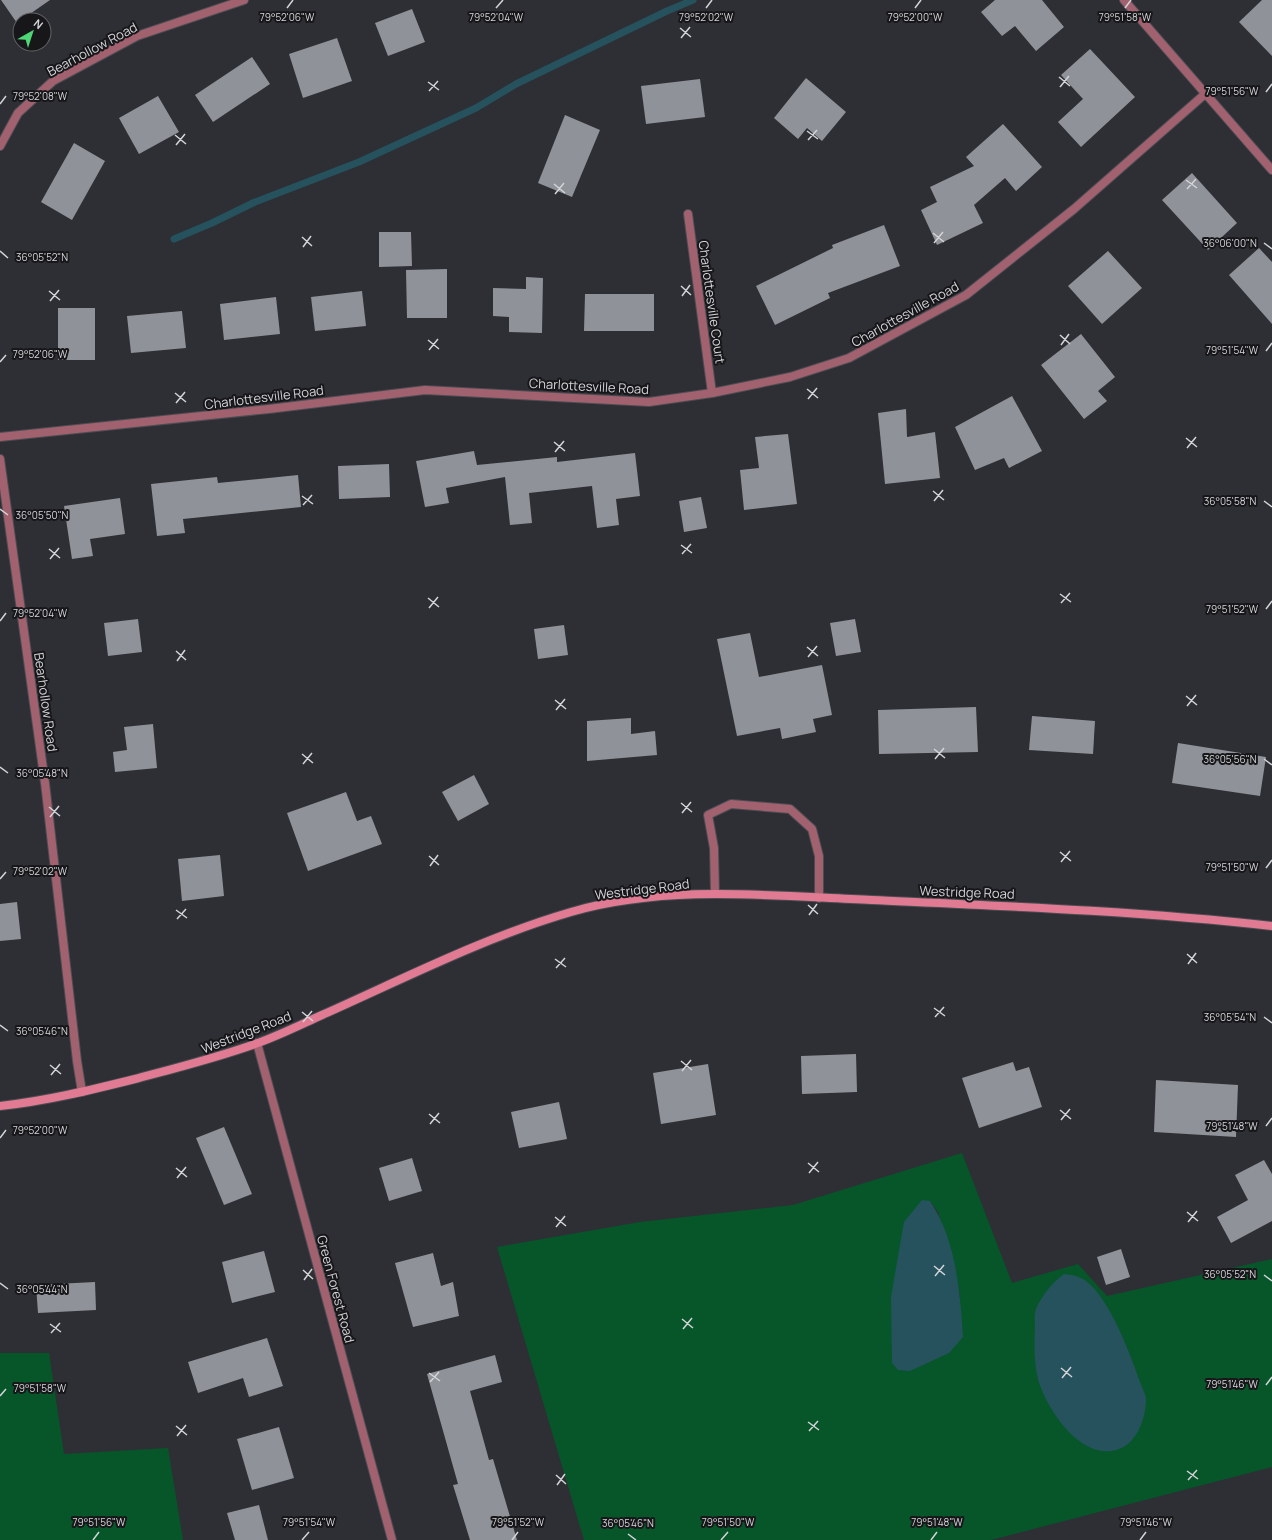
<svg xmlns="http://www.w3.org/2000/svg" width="1272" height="1540" viewBox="0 0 1272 1540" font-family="Manrope,sans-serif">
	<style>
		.green { fill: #06562a; fill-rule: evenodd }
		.water { fill: #26525d }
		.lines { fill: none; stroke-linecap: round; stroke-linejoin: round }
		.stream { stroke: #26525d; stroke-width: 7 }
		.building { fill: #909299 }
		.lane-casing { stroke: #4c4d52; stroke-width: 10 }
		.street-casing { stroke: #4c4d52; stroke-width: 10 }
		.secondary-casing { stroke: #4c4d52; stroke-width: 10 }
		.lane { stroke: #a2616f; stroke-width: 8 }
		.street { stroke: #a2616f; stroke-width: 8 }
		.secondary { stroke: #e17b93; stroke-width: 8 }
		.ticks { fill: none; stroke: #d3d4d8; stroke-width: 1.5 }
		.labels { text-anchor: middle; stroke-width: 4; stroke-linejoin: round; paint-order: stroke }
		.street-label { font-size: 13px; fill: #d3d4d8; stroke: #17171a }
		.ticks-label { font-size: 10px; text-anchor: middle; fill: #d3d4d8; stroke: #17171a; stroke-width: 4; stroke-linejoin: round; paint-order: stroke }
	</style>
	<rect width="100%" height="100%" fill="#2e2f35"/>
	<g class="green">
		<path d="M 962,1153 L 1012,1283 L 1078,1264 L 1107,1296 L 1272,1259 L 1272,1467 L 991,1540 L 584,1540 L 497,1247 L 640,1222 L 793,1205 ZM 930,1201 L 938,1212 L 950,1249 L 960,1297 L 928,1362 L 909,1371 L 892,1363 L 892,1339 Z"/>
		<path d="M 0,1353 L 49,1353 L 64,1454 L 168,1448 L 183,1540 L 0,1540 Z"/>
	</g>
	<g class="water">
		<path d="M 922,1200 L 930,1201 C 956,1239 960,1292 963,1337 L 949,1353 L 910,1371 L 898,1370 L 892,1363 L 891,1297 L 896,1268 L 904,1222 Z"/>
		<path d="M 1064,1274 C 1072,1275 1079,1276 1086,1281 C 1110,1299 1130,1354 1140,1382 C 1142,1388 1147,1396 1146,1402 C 1145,1420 1136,1445 1116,1450 C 1080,1460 1046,1408 1038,1379 C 1034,1362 1034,1344 1035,1327 C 1035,1322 1034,1315 1036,1309 C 1042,1295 1052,1283 1064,1274 Z"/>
	</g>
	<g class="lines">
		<path class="stream" d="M 174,239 L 212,223 L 255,202 L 359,162 L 476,108 L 516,84 L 667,11 L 693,0"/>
	</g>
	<g class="building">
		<path d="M 1,0 L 50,0 L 17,23 Z"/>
		<path d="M 995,0 L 1042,0 L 1064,27 L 1036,51 L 1015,26 L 1002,36 L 981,12 Z"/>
		<path d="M 1262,0 L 1272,0 L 1272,56 L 1239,22 Z"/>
		<path d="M 412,9 L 425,42 L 388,56 L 375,23 Z"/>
		<path d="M 337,38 L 352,81 L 303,98 L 289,54 Z"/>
		<path d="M 1090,49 L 1135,97 L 1081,147 L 1058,122 L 1083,99 L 1061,75 Z"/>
		<path d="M 252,57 L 270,84 L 213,122 L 195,95 Z"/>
		<path d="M 806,78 L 846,112 L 822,141 L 807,128 L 798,139 L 774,118 Z"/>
		<path d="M 700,79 L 705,117 L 646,124 L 641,86 Z"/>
		<path d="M 158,96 L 179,132 L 139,154 L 119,118 Z"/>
		<path d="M 565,115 L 600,130 L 572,197 L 538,183 Z"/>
		<path d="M 1003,124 L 1042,167 L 1016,191 L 1005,178 L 974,205 L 983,223 L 937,245 L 921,210 L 937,202 L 930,187 L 974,166 L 966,157 Z"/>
		<path d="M 74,143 L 105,161 L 72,220 L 41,202 Z"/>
		<path d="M 1192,173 L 1237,223 L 1208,250 L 1162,200 Z"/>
		<path d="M 884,225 L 900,266 L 828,293 L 830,298 L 775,325 L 756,286 L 833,248 L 832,245 Z"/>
		<path d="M 379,232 L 411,232 L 412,266 L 379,267 Z"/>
		<path d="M 1259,248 L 1272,262 L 1272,324 L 1229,275 Z"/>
		<path d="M 1108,251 L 1142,288 L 1102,324 L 1068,286 Z"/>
		<path d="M 447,269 L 447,318 L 407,318 L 406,270 Z"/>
		<path d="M 526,277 L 543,278 L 542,333 L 509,332 L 509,317 L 493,316 L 493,288 L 526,289 Z"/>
		<path d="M 362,291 L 366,326 L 315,331 L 311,297 Z"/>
		<path d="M 585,294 L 654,294 L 654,331 L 584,331 Z"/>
		<path d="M 276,297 L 280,334 L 224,340 L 220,304 Z"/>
		<rect x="58" y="308" width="37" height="52"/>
		<path d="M 182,311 L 186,348 L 131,353 L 127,316 Z"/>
		<path d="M 1081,334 L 1115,377 L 1098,391 L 1107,401 L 1084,419 L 1041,365 Z"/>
		<path d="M 1012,396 L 1042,451 L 1009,468 L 1004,458 L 975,470 L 955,427 Z"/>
		<path d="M 906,409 L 907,437 L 935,432 L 940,478 L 885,484 L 878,413 Z"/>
		<path d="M 788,434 L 797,504 L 744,510 L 740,470 L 759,468 L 755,437 Z"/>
		<path d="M 474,451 L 477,465 L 557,457 L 557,462 L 635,453 L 640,496 L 616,499 L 619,525 L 597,528 L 592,486 L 529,493 L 532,523 L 510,525 L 505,477 L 446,488 L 449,503 L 425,507 L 416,461 Z"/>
		<path d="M 389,464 L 390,497 L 339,499 L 338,466 Z"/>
		<path d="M 298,475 L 301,507 L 183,519 L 185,533 L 157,536 L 151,484 L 217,477 L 218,483 Z"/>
		<path d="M 701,497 L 707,528 L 684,532 L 679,501 Z"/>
		<path d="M 120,498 L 125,534 L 90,539 L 93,556 L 72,559 L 64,506 Z"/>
		<path d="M 138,619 L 142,652 L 108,656 L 104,623 Z"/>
		<path d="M 855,619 L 861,652 L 836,656 L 830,623 Z"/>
		<path d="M 564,625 L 568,655 L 538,659 L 534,629 Z"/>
		<path d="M 750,633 L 759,677 L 822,665 L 832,715 L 813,719 L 816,732 L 782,739 L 780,728 L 737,736 L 717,639 Z"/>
		<path d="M 976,707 L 978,752 L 879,754 L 878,710 Z"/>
		<path d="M 1032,716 L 1095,721 L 1093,754 L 1029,750 Z"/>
		<path d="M 631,718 L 631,734 L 655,731 L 657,755 L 587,761 L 587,721 Z"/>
		<path d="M 153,724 L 157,768 L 115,772 L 113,752 L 127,750 L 124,727 Z"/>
		<path d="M 1178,743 L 1266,757 L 1260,796 L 1172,783 Z"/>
		<path d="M 474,775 L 489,804 L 458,821 L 442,792 Z"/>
		<path d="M 346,792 L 357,821 L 371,816 L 382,844 L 308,871 L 287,813 Z"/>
		<path d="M 220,855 L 224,896 L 182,901 L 178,859 Z"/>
		<path d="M 17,902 L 21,939 L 0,941 L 0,904 Z"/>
		<path d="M 856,1054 L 857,1092 L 802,1094 L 801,1056 Z"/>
		<path d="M 1013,1062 L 1016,1071 L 1029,1067 L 1042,1107 L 979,1128 L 962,1078 Z"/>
		<path d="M 708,1064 L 716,1115 L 661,1124 L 653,1073 Z"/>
		<path d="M 1156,1080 L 1238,1085 L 1236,1137 L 1154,1132 Z"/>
		<path d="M 559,1102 L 567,1139 L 519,1148 L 511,1112 Z"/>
		<path d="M 224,1127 L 252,1194 L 224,1205 L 196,1138 Z"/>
		<path d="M 412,1158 L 422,1191 L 389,1201 L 379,1168 Z"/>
		<path d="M 1264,1160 L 1272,1174 L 1272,1221 L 1231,1243 L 1217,1217 L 1248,1200 L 1235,1175 Z"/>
		<path d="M 1121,1249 L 1130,1277 L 1106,1285 L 1097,1257 Z"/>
		<path d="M 264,1251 L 275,1292 L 232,1303 L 222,1262 Z"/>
		<path d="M 433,1253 L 441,1286 L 453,1282 L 459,1316 L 413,1327 L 395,1263 Z"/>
		<path d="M 95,1282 L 96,1310 L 38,1313 L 36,1285 Z"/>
		<path d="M 267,1338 L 283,1386 L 249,1397 L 243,1378 L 198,1393 L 188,1362 Z"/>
		<path d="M 495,1355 L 502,1382 L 470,1391 L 489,1460 L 493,1459 L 517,1540 L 470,1540 L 453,1485 L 458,1484 L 427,1374 Z"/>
		<path d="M 279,1427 L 294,1478 L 252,1490 L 237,1439 Z"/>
		<path d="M 259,1505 L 268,1540 L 235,1540 L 227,1513 Z"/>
	</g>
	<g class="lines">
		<g class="lane-casing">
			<path id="lane" d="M 715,894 L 714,848 L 708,815 L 731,804 L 790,809 L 812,829 L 819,856 L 819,898"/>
		</g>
		<g class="street-casing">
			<g id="street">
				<path d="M 1124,0 L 1272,170"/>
				<path d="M 0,146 L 18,113 L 53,81 L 137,36 L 244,0"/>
				<path d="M 688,214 L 712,393"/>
				<path d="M 0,437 L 269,409 L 425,390 L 649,402 L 712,393 L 790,377 L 849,358 L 966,295 L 1074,209 L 1205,94"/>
				<path d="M 0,459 L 45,783 L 77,1061 L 82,1092"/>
				<path d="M 257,1043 L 392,1540"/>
			</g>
		</g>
		<g class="secondary-casing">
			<path id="secondary" d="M 0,1106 C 46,1101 91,1090 135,1079 C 176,1068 216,1058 255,1044 C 278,1036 300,1025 322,1015 C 403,979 485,937 571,912 C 668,884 772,896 872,900 C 1005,906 1139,911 1272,926"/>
		</g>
		<use href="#lane" class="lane"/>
		<use href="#street" class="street"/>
		<use href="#secondary" class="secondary"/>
	</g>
	<path class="ticks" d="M 287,8 L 293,0M 496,8 L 503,0M 706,8 L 712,0M 915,8 L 921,0M 1125,8 L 1131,0M 680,28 L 691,37M 681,38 L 690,27M 1059,77 L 1070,86M 428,82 L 439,90M 1060,87 L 1069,76M 429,91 L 438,81M 1266,92 L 1272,84M 0,104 L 6,96M 807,131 L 818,139M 175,135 L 186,144M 808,140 L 817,130M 176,145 L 185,134M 1186,180 L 1197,188M 554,184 L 565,193M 1187,189 L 1196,179M 555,194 L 564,183M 933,233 L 944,242M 302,237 L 312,246M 934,243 L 943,232M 1264,243 L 1272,249M 303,247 L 311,236M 0,251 L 8,258M 681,286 L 691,295M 49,291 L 60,300M 682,296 L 690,285M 50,301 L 59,290M 1060,335 L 1070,344M 428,340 L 439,349M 1061,345 L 1069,334M 429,350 L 438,339M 1266,351 L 1272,343M 0,362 L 6,355M 807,389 L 818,398M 175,393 L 186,402M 808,399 L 817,388M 176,403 L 185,392M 1186,438 L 1197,447M 554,442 L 565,451M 1187,448 L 1196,437M 555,452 L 564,441M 933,491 L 944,500M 302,496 L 313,504M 934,501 L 943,490M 1264,501 L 1272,507M 303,505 L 312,495M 0,509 L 8,515M 681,545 L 692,553M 49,549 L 60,558M 682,554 L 691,544M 50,559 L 59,548M 1060,594 L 1071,602M 428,598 L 439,607M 1061,603 L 1070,593M 429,608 L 438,597M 1266,609 L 1272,601M 0,621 L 6,613M 807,647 L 818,656M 176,651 L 186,660M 808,657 L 817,646M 177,661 L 185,650M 1186,696 L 1197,705M 555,700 L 566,709M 1187,706 L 1196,695M 556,710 L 565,699M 934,749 L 945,758M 302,754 L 313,763M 935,759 L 944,748M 1264,759 L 1272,765M 303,764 L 312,753M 0,767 L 8,773M 681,803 L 692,812M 49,807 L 60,816M 682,813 L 691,802M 50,817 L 59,806M 1060,852 L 1071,861M 429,856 L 439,865M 1061,862 L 1070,851M 430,866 L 438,855M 1266,868 L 1272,860M 0,879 L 6,872M 808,905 L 818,914M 176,910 L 187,918M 809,915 L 817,904M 177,919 L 186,909M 1187,954 L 1197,963M 555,959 L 566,967M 1188,964 L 1196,953M 556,968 L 565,958M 934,1008 L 945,1016M 302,1012 L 313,1021M 935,1017 L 944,1007M 1264,1017 L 1272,1023M 303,1022 L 312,1011M 0,1025 L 8,1031M 681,1061 L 692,1070M 50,1065 L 61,1074M 682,1071 L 691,1060M 51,1075 L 60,1064M 1060,1110 L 1071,1119M 429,1114 L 440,1123M 1061,1120 L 1070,1109M 430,1124 L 439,1113M 1266,1126 L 1272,1118M 0,1138 L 6,1130M 808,1163 L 819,1172M 176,1168 L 187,1177M 809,1173 L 818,1162M 177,1178 L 186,1167M 1187,1212 L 1198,1221M 555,1217 L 566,1226M 1188,1222 L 1197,1211M 556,1227 L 565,1216M 934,1266 L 945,1275M 303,1270 L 313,1279M 1264,1275 L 1272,1281M 935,1276 L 944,1265M 304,1280 L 312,1269M 0,1283 L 8,1289M 682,1319 L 693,1328M 50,1324 L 61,1332M 683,1329 L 692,1318M 51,1333 L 60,1323M 1061,1368 L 1072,1377M 429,1373 L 440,1381M 1062,1378 L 1071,1367M 430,1382 L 439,1372M 1266,1385 L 1272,1377M 0,1396 L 6,1389M 808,1422 L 819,1430M 176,1426 L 187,1435M 809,1431 L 818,1421M 177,1436 L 186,1425M 1187,1471 L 1198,1479M 556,1475 L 566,1484M 1188,1480 L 1197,1470M 557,1485 L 565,1474M 628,1534 L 636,1540M 93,1540 L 99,1532M 302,1540 L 309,1532M 512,1540 L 518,1532M 721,1540 L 728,1532M 931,1540 L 937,1532M 1140,1540 L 1146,1532"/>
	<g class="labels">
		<g class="street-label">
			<text transform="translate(92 49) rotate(-28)" y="5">Bearhollow Road</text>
			<text transform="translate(712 302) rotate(82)" y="5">Charlottesville Court</text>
			<text transform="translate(905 314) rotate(-29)" y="5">Charlottesville Road</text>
			<text transform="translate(589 386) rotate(3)" y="5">Charlottesville Road</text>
			<text transform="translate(264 397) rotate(-7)" y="5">Charlottesville Road</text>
			<text transform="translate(46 702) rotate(82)" y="5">Bearhollow Road</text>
			<text transform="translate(642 889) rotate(-7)" y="5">Westridge Road</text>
			<text transform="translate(967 892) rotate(2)" y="5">Westridge Road</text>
			<text transform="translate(246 1032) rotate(-21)" y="5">Westridge Road</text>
			<text transform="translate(336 1289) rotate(75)" y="5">Green Forest Road</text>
		</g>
	</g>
	<g class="ticks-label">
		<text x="287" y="21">79°52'06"W</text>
		<text x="496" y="21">79°52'04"W</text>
		<text x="706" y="21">79°52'02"W</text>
		<text x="915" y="21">79°52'00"W</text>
		<text x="1125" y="21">79°51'58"W</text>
		<text x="1232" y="95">79°51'56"W</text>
		<text x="40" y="100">79°52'08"W</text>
		<text x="1230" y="247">36°06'00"N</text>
		<text x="42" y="261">36°05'52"N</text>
		<text x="1232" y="354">79°51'54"W</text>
		<text x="40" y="358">79°52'06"W</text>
		<text x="1230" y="505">36°05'58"N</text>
		<text x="42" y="519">36°05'50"N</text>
		<text x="1232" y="613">79°51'52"W</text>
		<text x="40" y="617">79°52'04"W</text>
		<text x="1230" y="763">36°05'56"N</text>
		<text x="42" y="777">36°05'48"N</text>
		<text x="1232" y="871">79°51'50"W</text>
		<text x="40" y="875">79°52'02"W</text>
		<text x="1230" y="1021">36°05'54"N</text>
		<text x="42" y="1035">36°05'46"N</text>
		<text x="1232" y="1130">79°51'48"W</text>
		<text x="40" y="1134">79°52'00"W</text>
		<text x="1230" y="1278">36°05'52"N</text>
		<text x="42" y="1293">36°05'44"N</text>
		<text x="1232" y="1388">79°51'46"W</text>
		<text x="40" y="1392">79°51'58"W</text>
		<text x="99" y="1526">79°51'56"W</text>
		<text x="309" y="1526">79°51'54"W</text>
		<text x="518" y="1526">79°51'52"W</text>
		<text x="728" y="1526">79°51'50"W</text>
		<text x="937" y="1526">79°51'48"W</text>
		<text x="1146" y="1526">79°51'46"W</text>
		<text x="628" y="1527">36°05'46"N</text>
	</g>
	<g transform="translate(32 32) rotate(39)"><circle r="19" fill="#17171a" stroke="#626366"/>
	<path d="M0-3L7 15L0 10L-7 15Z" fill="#4fd675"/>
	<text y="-6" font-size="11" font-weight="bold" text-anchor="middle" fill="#d3d4d8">N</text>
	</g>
</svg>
